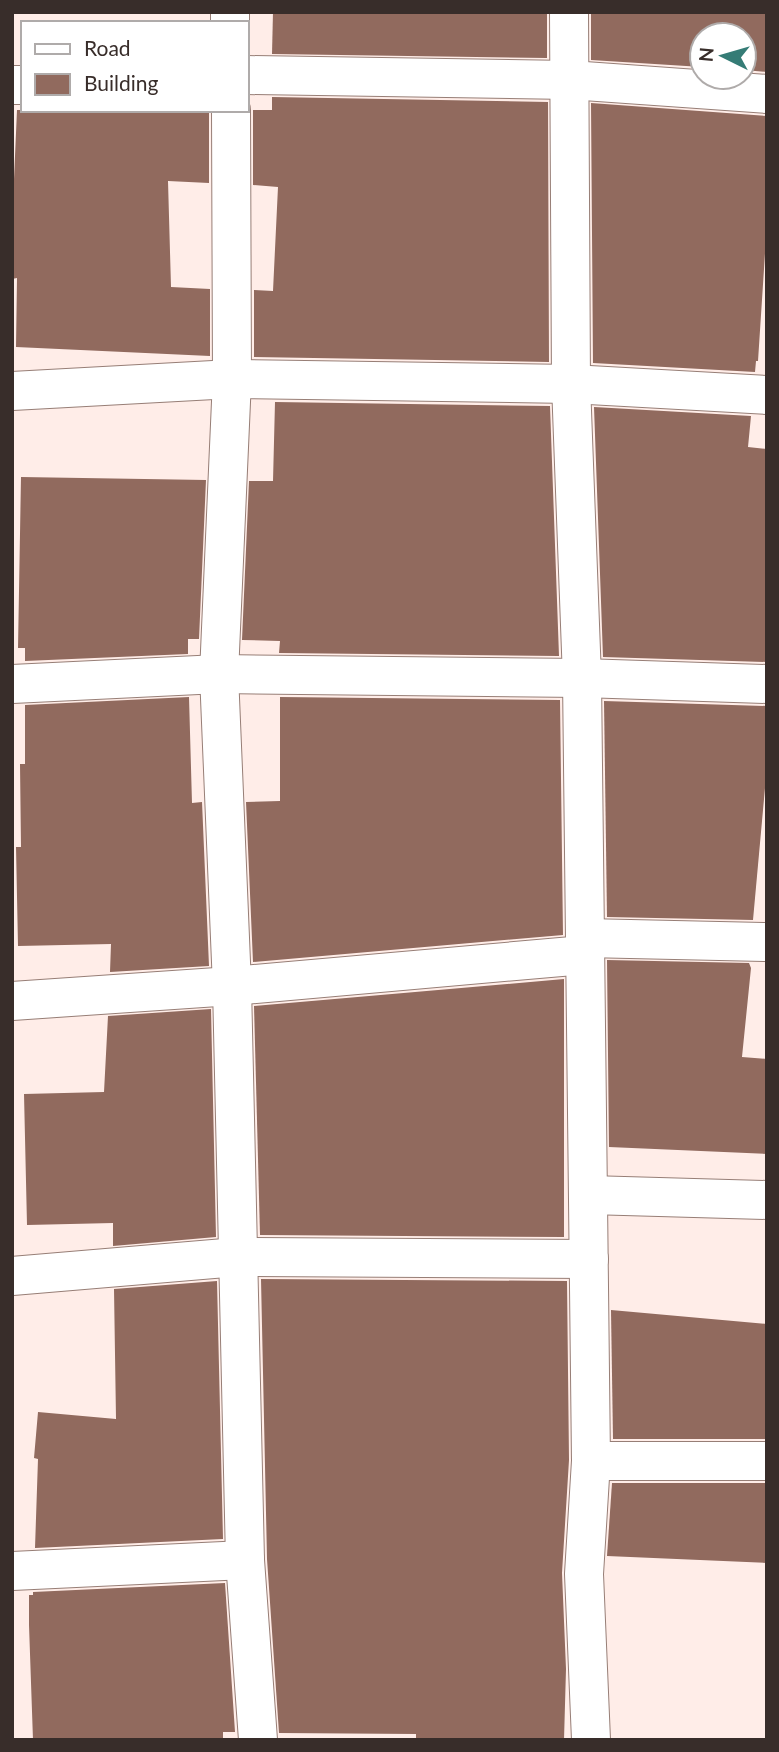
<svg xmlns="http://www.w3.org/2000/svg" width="779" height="1752" viewBox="0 0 779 1752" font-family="Lato,sans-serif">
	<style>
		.building { fill: #916a5e }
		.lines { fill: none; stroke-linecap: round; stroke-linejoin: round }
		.street-casing { stroke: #977e76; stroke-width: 40 }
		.street { stroke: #fff; stroke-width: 38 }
	</style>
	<rect width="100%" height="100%" fill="#ffede8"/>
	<g class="building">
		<path d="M 273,12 L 547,12 L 547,58 L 272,54 Z"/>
		<path d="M 591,12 L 767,12 L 767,72 L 744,70 L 744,35 L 702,35 L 702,67 L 591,60 Z"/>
		<path d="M 272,97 L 548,102 L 549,362 L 254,357 L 254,290 L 273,291 L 278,187 L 253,185 L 253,110 L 272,110 Z"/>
		<path d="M 591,103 L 767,116 L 767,223 L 758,361 L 756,361 L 755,372 L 593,363 Z"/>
		<path d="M 17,110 L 209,110 L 209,183 L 168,181 L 171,287 L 210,289 L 210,356 L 16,347 L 17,278 L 12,279 L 12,225 Z"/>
		<path d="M 275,402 L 550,406 L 559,656 L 279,653 L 280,641 L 242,640 L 249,481 L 273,481 Z"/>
		<path d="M 594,407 L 751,416 L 748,447 L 767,449 L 767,662 L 603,657 Z"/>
		<path d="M 21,477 L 206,480 L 199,639 L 188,639 L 188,654 L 25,661 L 25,648 L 18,648 Z"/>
		<path d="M 189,697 L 192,803 L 202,802 L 209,966 L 110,972 L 111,944 L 18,946 L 16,847 L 21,847 L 20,764 L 25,764 L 25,705 Z"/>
		<path d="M 280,697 L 560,700 L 563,935 L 253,962 L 246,802 L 280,801 Z"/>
		<path d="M 604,701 L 767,706 L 767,766 L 753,920 L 607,917 Z"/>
		<path d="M 607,960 L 749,963 L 751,968 L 742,1057 L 767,1059 L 767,1154 L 609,1147 Z"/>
		<path d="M 564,979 L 564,1237 L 260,1235 L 254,1006 Z"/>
		<path d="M 211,1009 L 216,1237 L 113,1246 L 113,1223 L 27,1225 L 24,1094 L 104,1092 L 108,1016 Z"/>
		<path d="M 261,1279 L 567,1281 L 569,1460 L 562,1573 L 566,1669 L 564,1740 L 416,1740 L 416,1734 L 279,1733 L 267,1559 Z"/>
		<path d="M 217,1281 L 223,1539 L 35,1548 L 38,1459 L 34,1458 L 38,1412 L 116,1419 L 114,1289 Z"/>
		<path d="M 611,1310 L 767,1324 L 767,1439 L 613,1439 Z"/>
		<path d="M 612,1483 L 767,1483 L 767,1563 L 607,1556 Z"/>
		<path d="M 225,1583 L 235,1732 L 223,1732 L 223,1740 L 33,1740 L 29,1625 L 29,1595 L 33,1595 L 33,1592 Z"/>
	</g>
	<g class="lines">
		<g class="street-casing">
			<g id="street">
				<path d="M 230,12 L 230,23"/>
				<path d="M 569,12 L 571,384 L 582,678 L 591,1461 L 584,1574 L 591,1740"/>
				<path d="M 247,75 L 570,80 L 767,94"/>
				<path d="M 12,85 L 23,85"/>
				<path d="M 231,110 L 232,379 L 219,674 L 232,986 L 245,1560 L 258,1740"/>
				<path d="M 12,391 L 232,379 L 571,384 L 767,395"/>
				<path d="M 12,684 L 219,674 L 582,678 L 767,684"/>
				<path d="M 585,938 L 767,942"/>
				<path d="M 12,1001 L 232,986 L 584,955"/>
				<path d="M 589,1195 L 767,1200"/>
				<path d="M 12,1276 L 237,1257 L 589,1259"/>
				<path d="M 591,1461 L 767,1461"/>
				<path d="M 12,1571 L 245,1560"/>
			</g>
		</g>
		<use href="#street" class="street"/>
	</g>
	<rect width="779" height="1752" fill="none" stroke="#382d2a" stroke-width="28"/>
	<rect x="21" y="21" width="228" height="91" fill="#ffffff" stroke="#afabaa" stroke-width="2"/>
	<rect x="35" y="44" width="35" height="10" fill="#ffffff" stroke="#afabaa" stroke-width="2"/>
	<text x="84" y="56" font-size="21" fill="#382d2a">Road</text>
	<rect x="35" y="74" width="35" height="21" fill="#916a5e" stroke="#afabaa" stroke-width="2"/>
	<text x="84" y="91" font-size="21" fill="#382d2a">Building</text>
	<g transform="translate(723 56) rotate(275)"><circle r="33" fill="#ffffff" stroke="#afabaa" stroke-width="2"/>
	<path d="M0-5L12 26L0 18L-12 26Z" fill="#357c76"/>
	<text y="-10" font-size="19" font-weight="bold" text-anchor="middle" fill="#382d2a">N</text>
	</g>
</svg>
